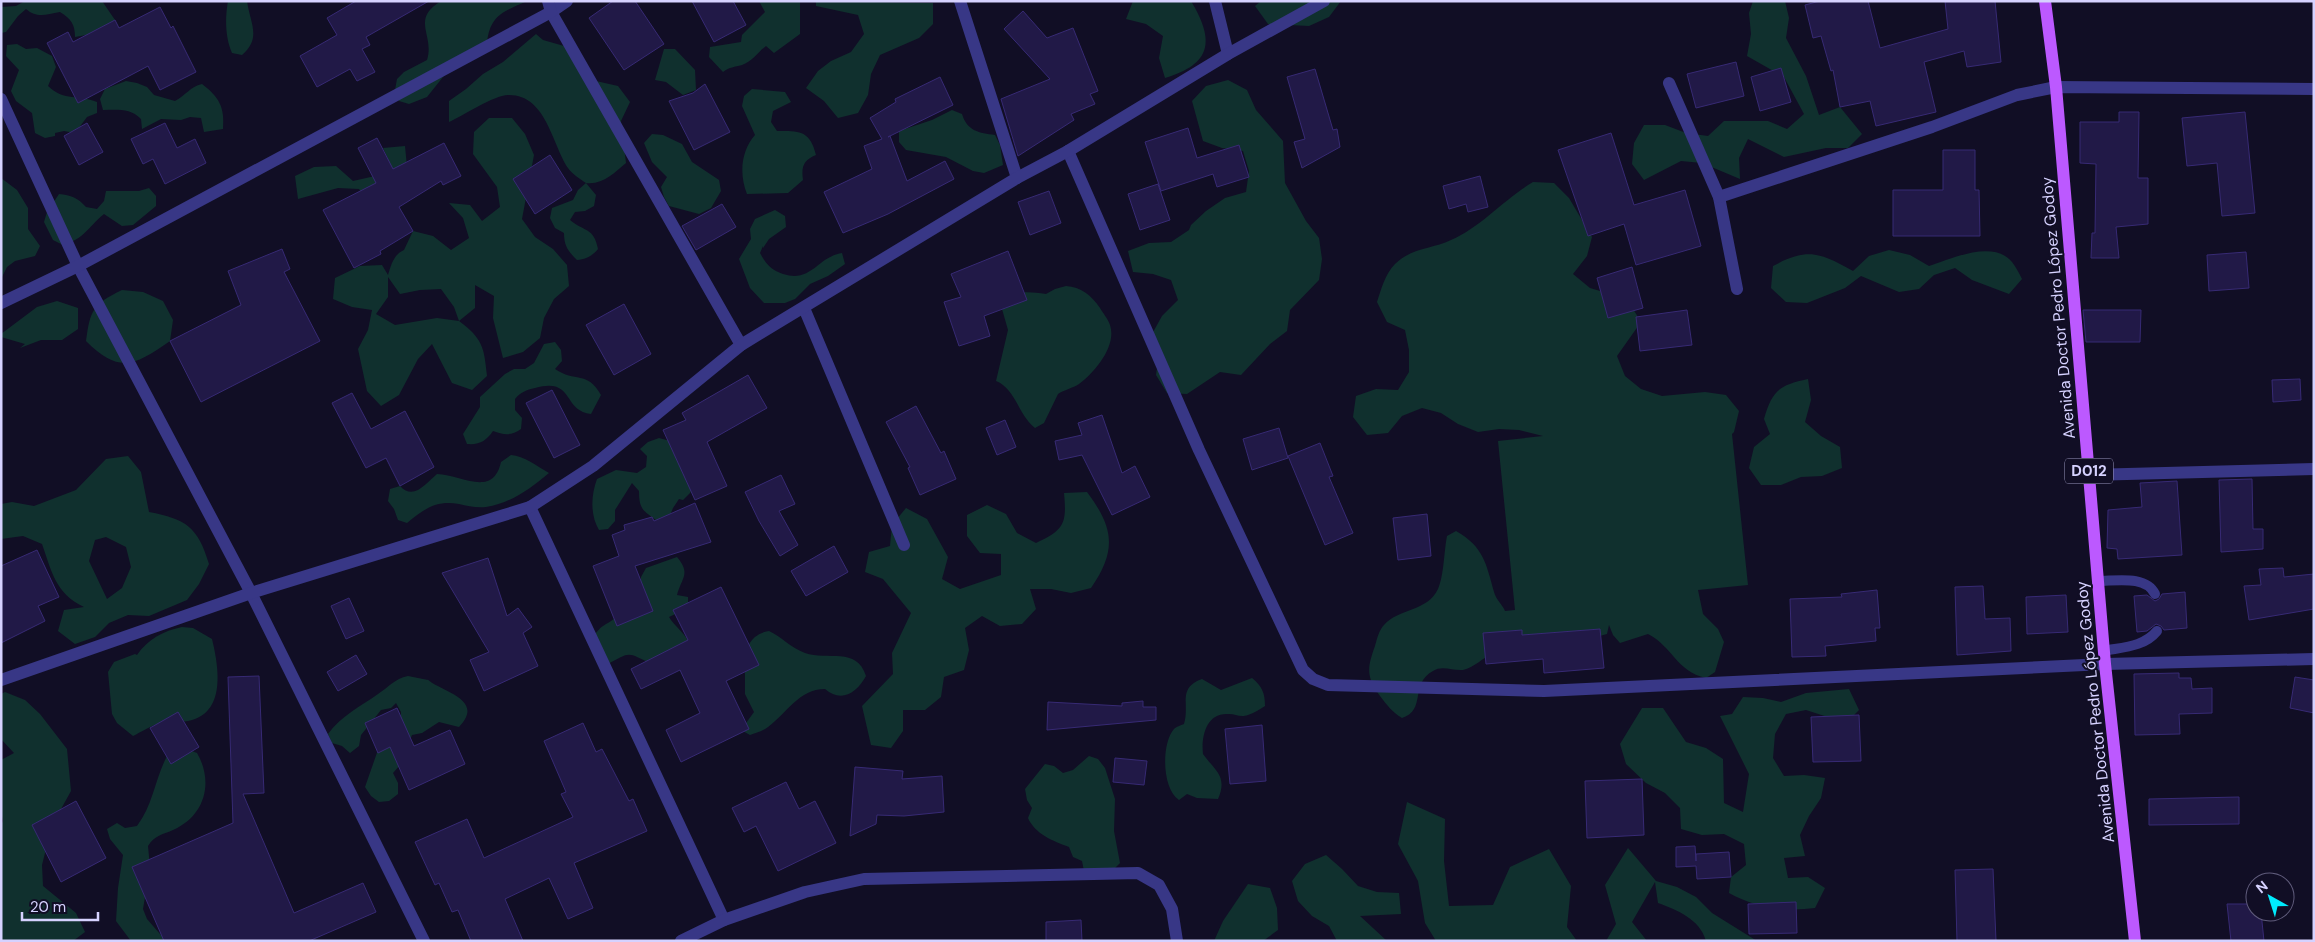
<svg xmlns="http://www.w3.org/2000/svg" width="2315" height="942" viewBox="0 0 2315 942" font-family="'DM Sans',sans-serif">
	<rect width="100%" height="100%" fill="#110e25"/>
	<g fill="#10302e" fill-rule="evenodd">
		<path d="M25 1H102L115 20 95 38 86 35 75 37C75 24 71 19 60 12 46 14 38 19 26 9L18 16 6 32 1 33V7L16 6Z"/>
		<path d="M228 1H247C250 23 262 38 242 55L232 53C225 37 225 18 228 1Z"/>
		<path d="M441 1H527C503 12 490 15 487 43L447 72 427 97 409 104 399 101 395 90 397 79 404 72 427 60C435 35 410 20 441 1Z"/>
		<path d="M759 1H800V34L774 53 766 46C758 52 752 62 742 65 734 67 730 67 723 72L709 57 710 47 741 42 742 35 765 12Z"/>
		<path d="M816 1 933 3V24L919 38 880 55 871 74 868 95 858 113 838 118 824 101 806 88 818 71 831 61 851 52 864 34 858 15 816 6Z"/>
		<path d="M1133 1H1191C1215 41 1212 64 1165 78L1159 58 1163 36 1146 24 1126 19Z"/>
		<path d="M1261 1H1341L1329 17 1309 26 1268 24 1255 6Z"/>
		<path d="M1753 1H1785L1789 18 1786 38 1806 76 1819 115 1840 107 1862 134 1848 148H1826L1784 157 1748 139 1739 158 1740 179 1702 163 1681 161 1644 180 1632 164 1634 143 1644 125H1665L1686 133 1708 136 1724 121H1768L1787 129 1804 114 1784 77 1747 56 1751 34 1749 13Z"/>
		<path d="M536 34 543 40 564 46 596 81 618 86 630 102 621 121 626 163C614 173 603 185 586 183L596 195 594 206 585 211 575 212 570 220C584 232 594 227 598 249 592 256 587 259 577 260 568 251 564 246 564 233L555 228 550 218 552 208 573 200 578 190 586 183C580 179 572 174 568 168 552 144 546 94 508 95 494 95 463 116 449 122V101L466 89 483 74 503 62Z"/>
		<path d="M17 44 26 49 37 48 52 56 56 67 48 86C65 102 78 94 97 102V113L87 117 75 133 64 131 55 133V136L45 138 35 133 32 113 16 101 11 91 19 70 6 56 7 45Z"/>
		<path d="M664 49H675L695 70 696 90 683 95 666 82 655 80Z"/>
		<path d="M1228 80 1247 90 1256 110 1283 141 1285 183 1306 221 1319 238 1322 259 1319 280 1290 310 1287 331 1270 344 1241 375 1220 372 1187 394 1167 393 1156 375 1159 354 1152 334 1162 316 1178 300 1171 280 1153 274 1133 272 1128 251 1149 243 1171 242 1189 230 1191 225 1206 211 1225 198 1246 192 1249 171 1243 151 1222 148 1203 141 1192 101 1206 86Z"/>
		<path d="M126 81 137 83 147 87 154 95 175 101C186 95 190 87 202 84 219 97 225 107 223 129L204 132 201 118 190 117 181 120 161 119 142 129 141 119C130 108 118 110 103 110L100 99 105 89Z"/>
		<path d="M752 89 785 92 791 102 773 111 771 122 777 131C799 131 810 130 816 155 804 160 801 166 803 180L788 193 747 194C739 174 741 151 755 135L742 106 744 96Z"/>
		<path d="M952 110 962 114C967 131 979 133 995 135L1000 145 1003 165 984 173 973 171 946 157 906 150 899 142V131L932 120Z"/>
		<path d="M489 118H512L525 134 534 155 522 219 535 237 553 249 567 265 569 286 554 299 544 318 540 338 523 352 503 358 493 318 494 296 475 285V308L459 321C483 339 484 347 487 376L472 390 452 383 432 344 418 359 399 395 381 406 367 391 358 349 368 330 372 310 352 307 333 299 335 278 360 266 382 265 388 275C391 265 394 254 404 250L413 231 433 236 451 250 469 238 463 218 449 203 470 205 482 221 500 207 497 187 473 154 474 132ZM388 277 400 294 420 290 441 289 454 307 459 321 437 318 395 325 376 314 388 297Z"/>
		<path d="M652 134 663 135 682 144 692 162 719 180 721 191 711 208 699 214 669 206 664 197 661 187 667 177 652 162 644 143Z"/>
		<path d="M405 146 407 167 363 195 359 189 338 188 298 199 295 176 314 167 336 166 353 181 375 176 388 159 383 148Z"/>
		<path d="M1 178 17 190 28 208V229L40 246 35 256 15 261 7 267 1 279Z"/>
		<path d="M1533 182 1554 183 1569 198 1592 237 1587 256 1573 274 1590 288 1610 294 1630 304 1641 322 1617 356 1625 376 1641 389 1662 396 1705 392 1726 395 1739 411 1734 432 1732 434 1748 585 1698 590 1703 614 1718 629 1724 642 1715 672 1706 678C1676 671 1673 647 1648 634L1620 643 1613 635 1609 625 1607 634 1596 637C1562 643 1526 645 1493 654 1483 657 1474 668 1463 670 1453 671 1442 665 1433 671 1409 684 1427 710 1402 718 1392 712 1387 705 1380 696 1366 677 1367 668 1375 646 1377 639 1379 630 1384 625 1399 608 1427 612 1438 589 1444 576 1444 551 1447 536L1456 531C1484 547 1486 564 1494 592 1496 600 1503 605 1505 611L1515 610 1498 441 1543 436 1519 430 1499 429 1478 432 1458 424 1441 413 1422 408 1402 416 1388 433 1367 435 1353 417 1356 396 1376 389 1398 390 1409 372V350L1405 330 1387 322 1377 302C1381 290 1385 274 1395 264 1411 248 1432 249 1451 240 1481 227 1504 199 1533 182Z"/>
		<path d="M149 188 156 196V206L133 225 122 226 104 214C87 228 84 239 63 245L53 240 44 222 47 212 59 194C71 195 78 198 86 207L97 209 104 201 106 191H139Z"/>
		<path d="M775 210 785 216 786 227 769 239 763 248V246L760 253C766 264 771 270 783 274 812 283 817 257 842 253L845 264 828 276 810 284 795 299 785 303H764L750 288 739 259 751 239 750 229 755 219Z"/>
		<path d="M1889 250 1910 255 1929 266C1951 259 1993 239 2012 262 2016 267 2019 273 2022 279L2009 294 1972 280 1955 268 1934 275 1919 289 1899 292 1861 276 1845 288 1807 303 1786 302 1771 288 1773 266C1808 247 1820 253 1853 271L1869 256Z"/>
		<path d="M1066 286C1081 287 1091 295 1100 308 1103 313 1108 319 1110 325 1117 346 1095 372 1079 384 1073 388 1064 390 1058 394L1044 423 1035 428C1018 415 1016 389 996 381L1008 330 1002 309 1004 299C1018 290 1030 292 1046 294L1055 289Z"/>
		<path d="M122 290 143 292 163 301 173 320 170 341C135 365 120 375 86 341 90 310 93 304 122 290Z"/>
		<path d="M57 301 78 308V329L62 340H41L20 348 25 344 1 337V334L37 307Z"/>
		<path d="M555 342 561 350 562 361 555 369C575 383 587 370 601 395L591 414C562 411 575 377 535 388 526 390 521 392 515 399V410L522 418 521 429C511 436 504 435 493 431 486 441 480 445 467 444L463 434 480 407V397L505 374 514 369H525L534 363 544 344Z"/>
		<path d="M1808 379 1811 400 1805 422 1821 436 1840 447 1842 468 1822 476 1801 477 1781 485H1761L1749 468 1754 447 1770 434 1764 419C1772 391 1779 385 1808 379Z"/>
		<path d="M659 438 670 441 695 484 690 493 683 500 679 499 673 508 669 518 660 523C645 511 639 512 639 491L632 483 615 510V521L608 529 599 530C590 515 591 495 597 479L616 470 637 473 646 467 647 456 640 449 648 442Z"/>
		<path d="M511 455C524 456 537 466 549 473 530 489 511 503 486 507 476 508 468 506 459 504 436 500 424 509 407 523L398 520 394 509 388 501 390 489 400 486C414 501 426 483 437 474 462 475 493 498 501 462Z"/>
		<path d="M128 456 141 472 149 512C186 519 198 527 209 564L199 584 187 600 149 616 128 615 109 623 95 637 75 644 58 631 64 610 84 607C55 593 52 572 42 544L23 536 1 539V504L12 502 34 506 76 490 106 459ZM106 537 126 547 131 567 122 588 107 599 89 561 95 540Z"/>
		<path d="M1087 492C1114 528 1117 550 1091 588L1071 593 1051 589H1030L1036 609 1022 624 1000 626 982 616 965 628 969 650 964 670 944 677 941 697 925 710H903V731L891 748 871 745 862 706 893 674 892 653 911 613 883 579 865 572 869 552 890 546 892 525 906 508 927 519 948 557 942 579 960 589 1001 575V554L980 553 967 536V515L987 505 1006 514 1017 533 1036 543C1064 530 1067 524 1064 493Z"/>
		<path d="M677 557C691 574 682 577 677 595L688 597V608L669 617C675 627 683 631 688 641L652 664C626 652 632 651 606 665L592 639C602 622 608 626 618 615 627 607 634 597 641 587V577L646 568Z"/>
		<path d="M182 627 193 628 212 639C218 664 227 710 192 720 182 723 171 721 161 723 152 725 141 732 133 736L117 723 112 714 108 672 114 662 135 654 137 655C148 639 163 631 182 627Z"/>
		<path d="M769 631C782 637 791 648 805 653 827 661 857 646 866 676 857 693 841 703 825 689 799 689 787 713 768 727 763 731 756 733 750 735L741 730 754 712 745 694V673L740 664C747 648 750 634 769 631Z"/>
		<path d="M408 676 428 680 427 679C441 692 486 699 459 727L439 722 422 733 412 735 400 765 393 773 398 783V794L389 801 379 802 371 796 365 787 379 747 401 722V712L396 703 391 708 381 710 361 735 359 746 350 753 342 746 332 743 328 734C342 715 360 707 378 694 389 687 394 679 408 676Z"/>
		<path d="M1252 678C1262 686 1265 693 1265 706 1260 709 1254 713 1248 715 1240 718 1236 714 1229 714 1206 712 1201 737 1203 754 1215 771 1228 776 1218 799L1197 798 1187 794 1179 800C1162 789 1161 744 1174 729 1176 727 1181 725 1184 724 1190 704 1177 688 1202 679L1221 690Z"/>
		<path d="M1849 689 1859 710 1846 723 1806 710 1786 714 1775 734 1773 758 1784 776 1804 775 1825 778 1821 798 1809 816 1800 835 1805 856 1784 858 1788 878 1808 877 1825 888 1815 908C1785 912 1756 908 1729 893L1731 877 1746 865 1744 844 1724 834 1702 835 1681 829 1680 808 1665 793 1646 783 1626 764 1620 744 1642 708H1663L1686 742 1706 748 1723 759 1724 803 1743 812 1749 774 1720 716 1732 714 1743 697 1763 698 1781 702 1806 693Z"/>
		<path d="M5 692 25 700 40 714 67 749 71 791 61 809 46 823 47 845 42 865 43 886 76 913 85 932 73 941H1V825L3 821 1 812V760L14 753 1 739V694Z"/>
		<path d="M187 749 197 753C214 782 205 816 173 830 162 835 155 835 148 846L150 867 143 909 147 919 166 941H131L116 921 118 888 123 855 110 839 107 829 117 823 125 828 137 826C153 805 155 779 167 756Z"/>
		<path d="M1089 756 1098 759 1105 768 1115 799 1114 831 1120 863 1113 870 1084 871 1082 861 1073 857 1069 847C1053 841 1035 834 1028 818L1032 808 1027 800 1025 789 1045 764 1054 766 1063 773 1073 770Z"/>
		<path d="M1407 802 1445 819 1444 861 1449 906 1493 905 1510 867 1549 849 1571 886 1567 927 1577 941H1436L1425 923 1418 881 1398 844Z"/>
		<path d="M1628 848 1656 881 1677 887 1696 897 1712 913 1757 941H1706C1700 919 1677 910 1658 903L1655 882 1632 922 1647 941H1606L1616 924 1605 885Z"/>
		<path d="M1326 855 1342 869 1358 886 1377 892 1399 893 1401 914 1360 916 1387 941H1337L1329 926 1312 916 1298 901 1292 881 1305 864Z"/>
		<path d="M1248 884 1270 888 1277 908 1278 930 1263 941H1214L1223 921Z"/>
	</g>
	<g fill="#211947" stroke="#372a74">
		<path d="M356 1H429L366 37 370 45 362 49 375 72 357 81 350 69 317 87 300 56 337 35 327 18Z"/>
		<path d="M613 1H635L664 44 624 70 589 18Z"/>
		<path d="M692 1H733L746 25 714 42Z"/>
		<path d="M1820 1H1868L1880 48 1948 29 1945 1H1995L2001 62 1967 67 1964 51 1924 62 1936 112 1876 126 1870 101 1840 107 1833 70 1831 71 1821 36 1813 38 1805 5Z"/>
		<path d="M160 7 171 28 173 26 196 72 160 90 148 66 78 103 47 43 68 32 73 42 115 20 119 28Z"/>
		<path d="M1023 11 1047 38 1073 28 1098 91 1090 94 1095 104 1071 114 1074 120 1018 156 1001 99 1050 79 1004 29Z"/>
		<path d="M1736 62 1744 96 1696 108 1687 74Z"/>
		<path d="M1781 68 1791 102 1760 111 1751 77Z"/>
		<path d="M1315 69 1333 130 1337 129 1340 147 1302 168 1294 142 1305 139 1287 77Z"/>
		<path d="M940 77 953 105 888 137 890 136 907 181 945 161 954 179 888 214 843 233 824 192 872 169 864 146 882 139 870 118 896 102 895 99Z"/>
		<path d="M705 84 730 132 694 150 669 101 693 93Z"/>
		<path d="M2119 112H2139L2138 178H2148V224L2116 227 2119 258H2091L2092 233H2095L2096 164 2080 163V122H2119Z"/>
		<path d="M2245 112 2255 213 2222 216 2217 163 2187 166 2182 118Z"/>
		<path d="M87 123 103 152 79 165 64 136Z"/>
		<path d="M165 123 177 148 195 139 206 163 165 184 153 159 143 164 131 139Z"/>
		<path d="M1188 128 1197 158 1239 145 1249 177 1217 187 1213 174 1161 191 1145 142Z"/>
		<path d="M1611 133 1634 205 1685 190 1701 246 1636 265 1624 224 1588 236 1558 150Z"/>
		<path d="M377 138 393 169 444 143 461 176 443 185 441 181 399 207 413 231 380 251 381 254 354 268 323 210 376 183 358 148Z"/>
		<path d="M1943 150H1975V190H1979L1980 236H1893V190H1943Z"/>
		<path d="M550 155 572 190 535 214 513 179Z"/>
		<path d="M1480 176 1488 207 1468 212 1466 204 1449 209 1443 186Z"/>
		<path d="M1158 184 1170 220 1140 230 1128 194Z"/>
		<path d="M1049 191 1061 223 1030 235 1018 202Z"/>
		<path d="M722 204 736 227 696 250 682 226Z"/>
		<path d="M282 249 290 269 284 272 320 341 201 402 170 341 241 305 228 271Z"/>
		<path d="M1008 251 1027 300 984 316 990 336 959 346 944 302 961 297 951 274Z"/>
		<path d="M2246 252 2249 288 2209 291 2207 255Z"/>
		<path d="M1632 267 1643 308 1608 318 1597 278Z"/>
		<path d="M624 304 651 354 614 375 586 325Z"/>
		<path d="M1687 310 1692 345 1640 351 1636 317Z"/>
		<path d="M2083 310H2141L2140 342H2086Z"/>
		<path d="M748 375 767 408 707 442 727 486 695 500 663 430 686 420 682 413Z"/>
		<path d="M2300 379 2301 400 2273 402 2272 380Z"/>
		<path d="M552 390 580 445 554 458 526 403Z"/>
		<path d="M352 393 371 429 405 411 434 467 400 486 386 458 366 468 332 403Z"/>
		<path d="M916 406 941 453 944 451 956 479 920 495 908 468 910 467 886 422Z"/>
		<path d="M1102 415 1122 473 1135 466 1150 497 1112 515 1082 455 1059 460 1055 441 1082 435 1078 423Z"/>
		<path d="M1005 420 1016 447 997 455 986 428Z"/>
		<path d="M1279 428 1288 458 1252 470 1243 439Z"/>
		<path d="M1320 443 1333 476 1329 477 1353 533 1325 545 1288 456Z"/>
		<path d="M781 475 795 504 779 511 798 545 780 556 759 521 745 492Z"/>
		<path d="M2252 479 2253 529H2263V549L2221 552 2219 480Z"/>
		<path d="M2177 481 2182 555 2118 559 2117 549 2107 548 2108 510 2142 507 2140 483Z"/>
		<path d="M695 503 711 542 635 566 653 611 617 626 593 566 619 556 612 535 625 530 624 525 652 517 654 521Z"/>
		<path d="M1427 514 1431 556 1398 560 1393 518Z"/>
		<path d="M834 546 848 572 806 596 791 571Z"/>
		<path d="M37 550 59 597 38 606 45 621 1 643V566Z"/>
		<path d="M488 558 507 616 518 608 532 627 523 633 538 666 484 691 470 660 489 652 442 573Z"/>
		<path d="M2283 568 2284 577 2314 574V609L2249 620 2244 586 2261 585 2259 569Z"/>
		<path d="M1983 586 1985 619 2010 618 2011 651 1957 655 1955 587Z"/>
		<path d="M721 587 759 665 726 681 749 729 681 762 666 730 700 713 680 670 641 689 631 669 688 640 673 610Z"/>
		<path d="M1877 590 1880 628H1875L1876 641 1825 646 1826 656 1792 657 1790 599 1842 597 1841 594Z"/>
		<path d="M2185 592 2187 628 2164 630 2161 626 2156 624 2147 631 2137 632 2134 596 2147 595 2155 601 2159 599 2162 594Z"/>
		<path d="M2066 595 2068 632 2027 634 2026 597Z"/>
		<path d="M349 598 364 631 346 639 331 606Z"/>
		<path d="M1600 629 1604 668 1544 673 1543 659 1486 664 1483 633 1522 630V635Z"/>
		<path d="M356 655 367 674 338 691 327 672Z"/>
		<path d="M2179 673V678H2191L2192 689 2212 688V713L2179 714 2180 734 2135 735 2134 674Z"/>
		<path d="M259 676 264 793 243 794 294 913 363 883 376 912 309 941H164L132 867 233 823 228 677Z"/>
		<path d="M2295 677 2314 680V713L2290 708Z"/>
		<path d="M1143 701V707H1156V720L1047 730 1048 702 1122 706V703Z"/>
		<path d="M397 708 414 746 450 730 465 764 409 790 390 747 378 753 365 723Z"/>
		<path d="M178 712 199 747 171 764 150 728Z"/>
		<path d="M1859 715 1861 761 1813 762 1811 717Z"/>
		<path d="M583 723 596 752 602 749 629 801 633 799 647 831 574 863 593 908 568 919 549 878 505 899 523 941H471L458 910 452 912 439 883 435 885 415 842 467 819 484 858 573 817 561 794 566 792 544 741Z"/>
		<path d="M1262 725 1266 781 1230 784 1225 729Z"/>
		<path d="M1115 758 1147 761 1144 785 1113 782Z"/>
		<path d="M855 767 903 771 902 779 942 776 944 812 904 816 877 815 876 824 850 836Z"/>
		<path d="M1642 779 1644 835 1587 838 1585 781Z"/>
		<path d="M786 782 799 809 815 801 836 843 778 871 756 826 744 832 732 808Z"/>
		<path d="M2239 797V824L2149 825V799Z"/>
		<path d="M76 801 106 858 61 882 32 825Z"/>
		<path d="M1695 846 1696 861V854L1729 852 1731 877 1697 879 1696 866 1676 867V847Z"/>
		<path d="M1993 869 1996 941H1957L1955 870Z"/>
		<path d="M1796 902 1797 933 1749 934 1748 904Z"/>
		<path d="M2227 904H2255V912H2261L2264 941H2231Z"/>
		<path d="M1081 920 1082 941H1046V922Z"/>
	</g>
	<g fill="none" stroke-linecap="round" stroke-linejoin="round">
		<g stroke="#383786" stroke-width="10">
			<path d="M2098 581C2116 581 2146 575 2155 594"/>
			<path d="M2103 651C2123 647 2144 647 2157 631"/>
		</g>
		<g stroke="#383786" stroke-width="12">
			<path d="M567 1 551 12 741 345"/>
			<path d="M960 1 1017 178"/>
			<path d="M1215 1 1228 54"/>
			<path d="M1669 83 1719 197 1737 289"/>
			<path d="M1 99 78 266 251 593 424 941"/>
			<path d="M1068 151 1199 450 1303 670 1313 679 1328 685 1544 691 2105 664 2314 659"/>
			<path d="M1719 197 1932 127 2017 95 2056 87 2314 89"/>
			<path d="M1 303 78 266 551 12 548 1"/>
			<path d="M804 308 904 545"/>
			<path d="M2089 475 2314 469"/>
			<path d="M530 507 724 920"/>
			<path d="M1 680 251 593 530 507 593 466 741 345 1017 178 1068 151 1228 54 1324 1"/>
			<path d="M681 941 724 920 805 892 864 879 1138 873 1159 885 1172 909 1177 941"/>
		</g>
		<path stroke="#bc59ff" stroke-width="12" d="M2045 1 2056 87 2105 664 2135 941"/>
	</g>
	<g text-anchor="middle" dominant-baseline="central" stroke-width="4" stroke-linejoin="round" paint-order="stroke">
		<rect fill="#110e25" stroke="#9b97be" stroke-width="1" x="2065" y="458.5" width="48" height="25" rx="4"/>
		<g font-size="15" font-weight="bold" fill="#d6d2ff">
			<text x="2089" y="471">D012</text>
		</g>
		<g font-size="16" fill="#d6d2ff" stroke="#110e25">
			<text transform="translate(2058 308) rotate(-95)">Avenida Doctor Pedro López Godoy</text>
			<text transform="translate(2095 712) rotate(-96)">Avenida Doctor Pedro López Godoy</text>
		</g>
	</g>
	<rect width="2315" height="942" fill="none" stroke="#d6d2ff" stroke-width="5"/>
	<g transform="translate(2270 897) rotate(321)"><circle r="24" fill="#110e25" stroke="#605c7c"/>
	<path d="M0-4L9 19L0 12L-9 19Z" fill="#00ebfd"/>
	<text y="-8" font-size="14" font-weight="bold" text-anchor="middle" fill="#d6d2ff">N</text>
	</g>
	<path d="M22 912v8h76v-8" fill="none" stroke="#d6d2ff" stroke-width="2.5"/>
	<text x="30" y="912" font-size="15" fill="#d6d2ff" stroke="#110e25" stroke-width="4" paint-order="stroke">20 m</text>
</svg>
